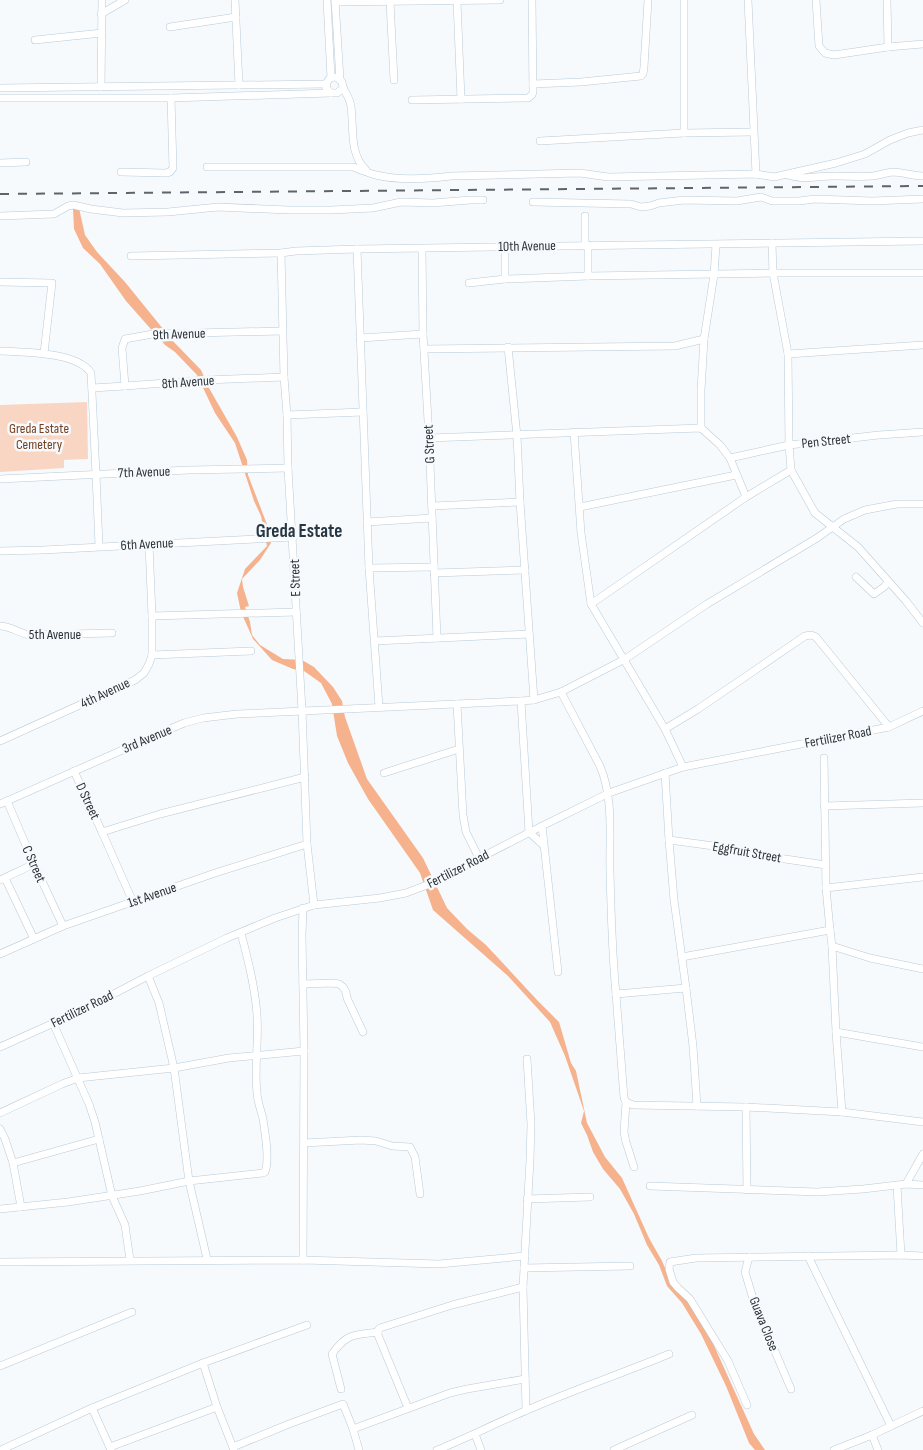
<svg xmlns="http://www.w3.org/2000/svg" width="923" height="1450" viewBox="0 0 923 1450" font-family="'Sofia Sans Condensed',sans-serif">
	<rect width="100%" height="100%" fill="#f6fafd"/>
	<path fill="#f9d6c3" d="M87 402 88 459 64 460V468L0 472V405Z"/>
	<path fill="#f5b28d" d="M79 208 85 235 97 252 125 282 172 340 201 370 209 388 237 437 247 460 248 475 268 527 271 543 260 560 242 579 243 587 249 606 245 607 250 622 252 635 260 645 283 659 302 660 314 667 333 687 342 701 345 717 367 779 423 858 447 908 467 929 486 945 538 1001 559 1022 571 1063 576 1071 587 1123 605 1157 622 1178 649 1238 662 1261 672 1284 692 1307 711 1339 754 1434 765 1450H755L749 1443 726 1386 701 1334 682 1303 667 1286 659 1265 647 1245 634 1214 620 1189 603 1169 593 1152 587 1135 581 1123 584 1111 565 1056 550 1022 508 976 433 910 420 873 368 799 348 763 337 736 332 704 321 683 304 671 293 669 272 660 253 639 241 612 237 593 245 569 267 546 261 516 254 501 235 443 215 413 197 375 175 352 165 345 126 301 100 264 83 248 74 229 73 209Z"/>
	<g fill="none" stroke-linecap="round" stroke-linejoin="round">
		<defs>
			<g id="minor">
				<path d="M235 0 239 85"/>
				<path d="M327 0 331 78"/>
				<path d="M335 0 340 80"/>
				<path d="M684 0V133"/>
				<path d="M748 0 756 174"/>
				<path d="M816 0 819 46 825 53 834 55 888 47 923 44"/>
				<path d="M887 0 888 47"/>
				<path d="M457 1 461 99"/>
				<path d="M335 2 500 0"/>
				<path d="M390 2 394 80"/>
				<path d="M101 14 125 0"/>
				<path d="M170 27 236 17"/>
				<path d="M35 40 102 33"/>
				<path d="M533 84 581 82 641 76 643 74 644 67 648 0"/>
				<path d="M101 87 102 0"/>
				<path d="M0 88 326 84"/>
				<path d="M342 89 337 93H331L326 88 327 82C331 75 338 76 342 82 343 92 350 96 351 107 354 128 349 154 366 170"/>
				<path d="M0 98H171L331 93"/>
				<path d="M412 100 528 98 532 95 533 92 532 0"/>
				<path d="M540 141 684 133 753 132"/>
				<path d="M0 163 26 162"/>
				<path d="M207 167H353C361 170 368 173 376 175 400 181 427 179 451 176L580 173 608 177 756 174 774 177 836 163 865 154 890 140 908 133 923 130"/>
				<path d="M121 172 166 173 170 172 173 168 171 98"/>
				<path d="M787 175C806 181 819 175 838 176 850 176 861 177 873 176 879 175 886 173 892 172 903 172 912 176 923 176"/>
				<path d="M533 202 631 204 641 207 650 206 659 203 684 200 737 201 761 197 772 201H799L815 199 872 201 923 199"/>
				<path d="M0 216 54 214 68 206 73 205 91 209 123 213 168 212 218 207 288 210H331L373 208 401 202 433 203 470 200H483"/>
				<path d="M585 216V245"/>
				<path d="M772 243 773 273 788 354 789 445 791 470 815 513 858 547 906 601 923 623"/>
				<path d="M588 245V276"/>
				<path d="M505 247V279"/>
				<path d="M357 249 369 568 379 707"/>
				<path d="M422 249 423 334 429 438 437 638"/>
				<path d="M281 253 284 377 287 415 288 468 302 710 307 844 314 905"/>
				<path d="M131 256 281 253 296 251 357 249 923 241"/>
				<path d="M0 282 52 283 44 353"/>
				<path d="M469 283 505 279 588 276 773 273H923"/>
				<path d="M360 338 423 334"/>
				<path d="M508 347 517 436 520 502 534 700"/>
				<path d="M424 349 675 346 704 339 714 275 716 245"/>
				<path d="M0 351C23 352 78 352 91 373L96 474 99 546"/>
				<path d="M788 354 923 345"/>
				<path d="M125 386 122 348 125 339 153 334 282 331"/>
				<path d="M92 388 125 386 206 380 284 377"/>
				<path d="M287 415 363 412"/>
				<path d="M701 428V390L704 339"/>
				<path d="M574 432 581 533 591 604 665 729 683 767"/>
				<path d="M429 438 701 428 720 445 730 458 746 497"/>
				<path d="M730 458 789 445 879 435 923 432"/>
				<path d="M0 479 189 470 288 468"/>
				<path d="M432 506 520 502"/>
				<path d="M580 507 736 475"/>
				<path d="M367 522 432 518"/>
				<path d="M0 551 43 550 293 537"/>
				<path d="M369 568 434 567"/>
				<path d="M434 573 525 570"/>
				<path d="M856 577 874 594 884 587 888 582"/>
				<path d="M591 604 746 497 791 470"/>
				<path d="M152 616 296 612"/>
				<path d="M0 626C11 626 20 634 30 635L112 633"/>
				<path d="M375 641 529 634"/>
				<path d="M152 655 251 651"/>
				<path d="M561 692 600 766C614 799 609 837 610 872 611 912 612 953 616 994L686 988 674 900 669 840 665 773"/>
				<path d="M457 704 463 815 466 832 479 858"/>
				<path d="M665 729 698 709 805 636 811 635 816 637 889 727"/>
				<path d="M0 741 135 680 144 673 149 664 152 655V616L149 544"/>
				<path d="M74 771 102 832"/>
				<path d="M384 773 459 749"/>
				<path d="M7 801 34 864 63 926"/>
				<path d="M0 804 161 733 184 723 203 718 237 714 521 701"/>
				<path d="M824 806 923 803"/>
				<path d="M542 826 558 972"/>
				<path d="M669 840 714 846 758 855 826 865"/>
				<path d="M543 845 529 832 521 701 534 700 561 692 625 659 707 604 817 538 844 519 865 510 897 504H923"/>
				<path d="M5 878 34 939"/>
				<path d="M0 880 34 864"/>
				<path d="M826 888 923 877"/>
				<path d="M133 902 102 832 160 814 305 777"/>
				<path d="M830 930 832 946 870 958 923 969"/>
				<path d="M832 946 836 1032 923 1047"/>
				<path d="M0 954 63 926 215 873 307 844"/>
				<path d="M682 957 830 930 826 888 824 758"/>
				<path d="M148 976 159 1003 174 1068 189 1181 207 1259"/>
				<path d="M303 984 333 983 339 984 343 987 346 992 347 998 363 1032"/>
				<path d="M686 988 693 1046 697 1106"/>
				<path d="M616 994 624 1098 626 1102 633 1105 746 1107 842 1112 923 1122"/>
				<path d="M53 1023 89 1104 95 1122 112 1196 125 1225 130 1260"/>
				<path d="M836 1032 842 1112"/>
				<path d="M0 1047 83 1010 148 976 227 938 275 918 314 905 380 898 406 893 427 885 542 826 609 793 683 767 889 727 923 711"/>
				<path d="M626 1102 624 1132 626 1142 634 1167"/>
				<path d="M746 1107 747 1190"/>
				<path d="M0 1113 62 1084 78 1078 174 1068 229 1058 304 1051"/>
				<path d="M0 1129 5 1139 13 1163"/>
				<path d="M304 1143 361 1140 376 1141 392 1146 410 1147 415 1157 420 1194"/>
				<path d="M906 1184 923 1154"/>
				<path d="M650 1186 817 1192 863 1189 906 1184 923 1185"/>
				<path d="M897 1186 901 1255"/>
				<path d="M527 1199 590 1197"/>
				<path d="M21 1207 13 1163 99 1139"/>
				<path d="M0 1209 68 1202 140 1191 189 1181 263 1173 265 1172C270 1159 265 1133 263 1119 261 1110 257 1101 257 1092 254 1067 259 1041 257 1015 255 987 248 960 241 933"/>
				<path d="M808 1256 891 1426"/>
				<path d="M749 1257 745 1272 754 1302 791 1389"/>
				<path d="M303 1260 304 1051 302 936 303 908"/>
				<path d="M0 1262 303 1260 439 1264 525 1256"/>
				<path d="M524 1268 630 1266"/>
				<path d="M203 1363 217 1407 234 1450"/>
				<path d="M0 1366 132 1312"/>
				<path d="M341 1389 332 1354C347 1333 354 1335 378 1332"/>
				<path d="M747 1405 728 1361 690 1299 678 1288 673 1282 669 1269 670 1262 696 1258 901 1255 923 1256"/>
				<path d="M92 1408 111 1450"/>
				<path d="M408 1408 378 1335V1330L380 1328 452 1305 523 1287"/>
				<path d="M526 1410 523 1287 530 1160 531 1124 527 1059"/>
				<path d="M353 1429 450 1393 467 1389 525 1379"/>
				<path d="M475 1434 481 1450"/>
				<path d="M872 1435 878 1450"/>
				<path d="M110 1447 217 1407"/>
				<path d="M233 1447 289 1424 343 1404 353 1429 359 1450"/>
				<path d="M1 1450 92 1408 203 1363 307 1325"/>
				<path d="M437 1450C467 1438 496 1423 525 1411 572 1390 621 1374 669 1354"/>
				<path d="M614 1450 692 1415"/>
				<path d="M834 1450 872 1435 923 1411"/>
			</g>
		</defs>
		<use href="#minor" stroke="#b8cad8" stroke-width="8"/>
		<use href="#minor" stroke="#fff" stroke-width="7"/>
		<path stroke="#5e6469" stroke-width="2" stroke-dasharray="9 9" stroke-linecap="butt" d="M0 194 923 186"/>
	</g>
	<g text-anchor="middle" dominant-baseline="central" stroke-width="5" stroke-linejoin="round" paint-order="stroke">
		<g font-size="14" fill="#2c3338" stroke="#f6fafd">
			<text transform="translate(527 246) rotate(-1)">10th Avenue</text>
			<text transform="translate(179 334) rotate(-2)">9th Avenue</text>
			<text transform="translate(188 382) rotate(-4)">8th Avenue</text>
			<text transform="translate(826 441) rotate(-6)">Pen Street</text>
			<text transform="translate(429 444) rotate(-93)">G Street</text>
			<text transform="translate(144 472) rotate(-2)">7th Avenue</text>
			<text transform="translate(147 544) rotate(-3)">6th Avenue</text>
			<text transform="translate(295 578) rotate(-92)">E Street</text>
			<text x="55" y="634">5th Avenue</text>
			<text transform="translate(105 693) rotate(-25)">4th Avenue</text>
			<text transform="translate(838 737) rotate(-11)">Fertilizer Road</text>
			<text transform="translate(147 739) rotate(-23)">3rd Avenue</text>
			<text transform="translate(88 801) rotate(65)">D Street</text>
			<text transform="translate(747 852) rotate(10)">Eggfruit Street</text>
			<text transform="translate(34 864) rotate(66)">C Street</text>
			<text transform="translate(458 869) rotate(-27)">Fertilizer Road</text>
			<text transform="translate(152 895) rotate(-19)">1st Avenue</text>
			<text transform="translate(82 1009) rotate(-26)">Fertilizer Road</text>
			<text transform="translate(764 1324) rotate(68)">Guava Close</text>
		</g>
		<g font-size="14" fill="#774120" stroke="#f6fafd">
			<text x="39" y="428">Greda Estate<tspan x="39" dy="16">Cemetery</tspan></text>
		</g>
		<g font-size="19" font-weight="bold" fill="#283641" stroke="#f6fafd">
			<text x="299" y="531">Greda Estate</text>
		</g>
	</g>
</svg>
